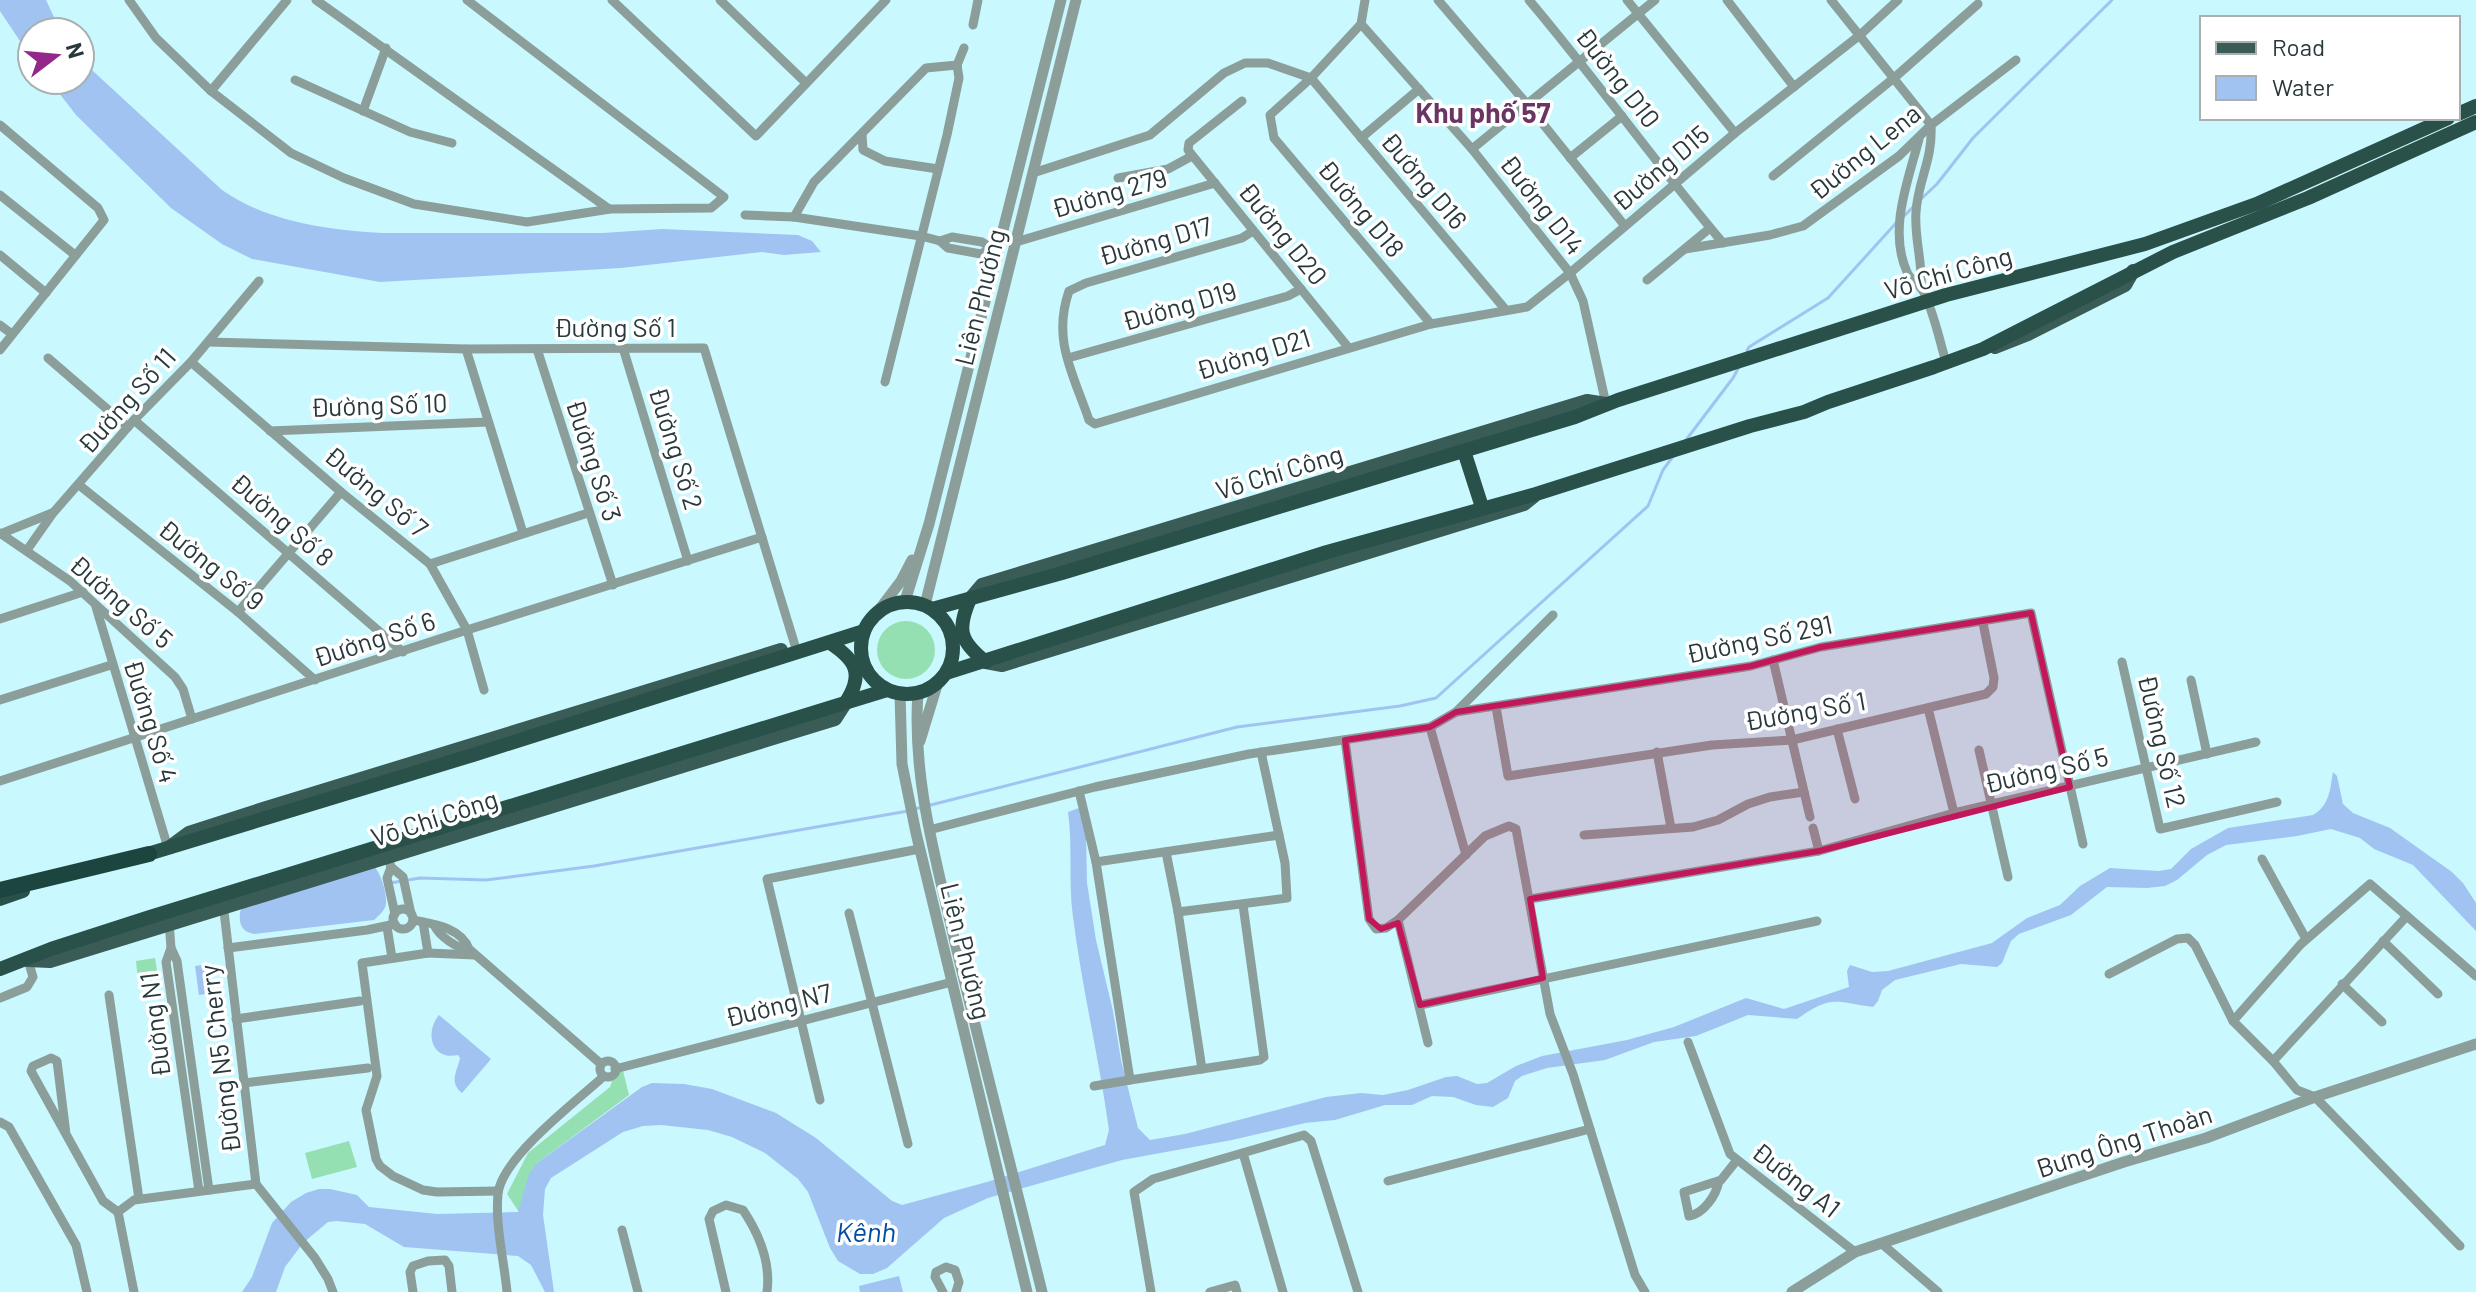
<svg xmlns="http://www.w3.org/2000/svg" width="2476" height="1292" viewBox="0 0 2476 1292" font-family="Barlow,sans-serif">
	<rect width="100%" height="100%" fill="#c9f8fe"/>
	<g fill="#94e0b2">
		<circle cx="906" cy="650" r="29"/>
		<path d="M155 958 158 977 138 980 136 961Z"/>
		<path d="M616 1063H621L629 1095 537 1163 519 1212 507 1194 528 1153 610 1087 616 1070Z"/>
		<path d="M349 1141 357 1167 312 1179 305 1153Z"/>
	</g>
	<g fill="#a1c3f2">
		<path d="M0 0H46L61 32H32V59L0 11Z"/>
		<path d="M80 59 222 190C268 222 327 230 382 233H603L662 229 798 235 812 241 821 252 784 255 762 252 621 268 380 282 252 259 222 244 171 208 76 115 49 80H80Z"/>
		<path d="M2333 772 2337 776 2343 804 2353 813 2390 828 2452 872 2463 883 2476 903V931L2413 865 2374 849 2360 838 2331 829 2297 836 2226 845 2207 855 2177 880 2165 886 2147 888 2107 887 2071 915 2019 934 2011 941 2002 963 1997 967 1961 964 1895 980 1882 990 1878 1001 1873 1007C1834 1001 1831 995 1797 1019L1748 1015 1696 1036 1654 1042 1605 1060 1547 1068 1522 1076 1515 1081 1508 1098 1493 1107 1476 1105 1453 1097 1432 1096 1412 1105H1385L1335 1120 1305 1123 1232 1140 1122 1160 988 1198 944 1218 887 1268 873 1274H860L838 1261 830 1248 808 1192 798 1179 765 1153 732 1137 708 1130 661 1125 643 1126 623 1132 551 1178 545 1189 543 1215 554 1292H545L531 1265 518 1256 404 1247 365 1224 337 1221 328 1222 303 1243 285 1267 276 1292H242L252 1277 272 1223 291 1202 306 1193 319 1189H330L357 1195 369 1207 437 1214 518 1212 529 1174 537 1163 642 1087 652 1083 684 1084 712 1089 776 1113 816 1138 892 1201 902 1205 987 1182 1105 1145 1109 1130C1099 1058 1082 988 1073 917 1068 881 1073 847 1068 812L1079 808 1086 835 1087 883 1096 940 1113 1011 1121 1060 1138 1128 1150 1140 1185 1134 1326 1097 1361 1093 1383 1095 1408 1090 1446 1077 1457 1076 1477 1084 1487 1083 1516 1066 1542 1056 1627 1040 1674 1027 1746 998 1784 1009 1849 987 1847 971 1850 965 1872 972 1888 971 1992 943 2027 918 2060 905 2080 886 2110 868 2159 871 2171 869 2191 849 2228 828 2313 815C2330 805 2330 789 2333 772Z"/>
		<path d="M374 866C381 874 387 893 386 904 385 911 378 916 374 920L254 934C238 931 238 919 242 904Z"/>
		<path d="M210 964 214 993 199 995 195 966Z"/>
		<path d="M439 1015 491 1059 462 1093C448 1082 458 1070 460 1058L458 1055C432 1061 424 1033 439 1015Z"/>
		<path d="M899 1276 903 1292H860L859 1286Z"/>
	</g>
	<g fill="none" stroke-linecap="round" stroke-linejoin="round">
		<g stroke="#a1c3f2" stroke-width="3">
			<path d="M1920 200 1937 184 1973 138 2112 0"/>
			<path d="M1903 217 1915 205"/>
			<path d="M1747 351 1749 347 1828 298 1897 222"/>
			<path d="M1686 440 1733 378 1740 365"/>
			<path d="M915 809 1237 727 1400 706 1436 698 1648 506 1663 470 1674 455"/>
			<path d="M390 883 420 878 486 880 594 866 908 811"/>
		</g>
		<g stroke="#8b9e9a" stroke-width="9">
			<path d="M129 0 156 38 211 91 291 153 344 178 414 204 527 222 610 209 711 208 724 197 467 0"/>
			<path d="M316 0 609 209"/>
			<path d="M612 0 756 136 886 0"/>
			<path d="M720 0 806 83"/>
			<path d="M1365 0 1361 24 1311 78 1270 115 1274 138 1431 324"/>
			<path d="M1438 0 1527 104 1625 226"/>
			<path d="M1529 0C1596 79 1656 164 1723 243"/>
			<path d="M1627 0 1735 133"/>
			<path d="M1727 0 1794 87"/>
			<path d="M1831 0 1931 125"/>
			<path d="M1361 24 1472 149 1570 273 1583 301 1606 404"/>
			<path d="M973 25 978 0"/>
			<path d="M295 80 410 132 452 143"/>
			<path d="M211 91 287 0"/>
			<path d="M1242 101 1189 143 1188 150 1348 347"/>
			<path d="M363 111 386 48"/>
			<path d="M0 125 98 208 104 220 0 350"/>
			<path d="M862 134 863 150 885 161 938 169"/>
			<path d="M1361 138 1419 89"/>
			<path d="M1919 139C1908 181 1888 230 1907 272 1910 280 1919 284 1923 291 1934 312 1939 339 1946 362"/>
			<path d="M1472 149 1655 0"/>
			<path d="M1570 158 1622 116"/>
			<path d="M1033 173 1150 135 1224 73 1245 63H1268L1311 78 1505 309"/>
			<path d="M1773 176 1894 78 1978 4"/>
			<path d="M1118 178 1168 169 1192 156"/>
			<path d="M0 195 75 255"/>
			<path d="M745 215 794 217 921 236 940 241 948 248 981 254 989 249"/>
			<path d="M794 217 814 182 926 68 957 65 964 48"/>
			<path d="M1253 231 1242 238 1086 283 1069 291C1052 340 1073 373 1089 420L1095 424 1431 324 1527 307 1570 273 1735 133 1860 35 1898 0"/>
			<path d="M940 241 952 237 982 242 993 249"/>
			<path d="M1016 242 1215 183"/>
			<path d="M1685 249 1770 235 1803 226 1899 156 1931 125 2016 60"/>
			<path d="M0 255 46 293"/>
			<path d="M1647 280 1710 228"/>
			<path d="M1921 288C1923 263 1914 238 1916 212 1918 180 1933 160 1931 125"/>
			<path d="M0 325 12 334"/>
			<path d="M208 342 466 349 704 348 797 652"/>
			<path d="M623 348 688 561"/>
			<path d="M466 349 523 533"/>
			<path d="M537 349 613 585"/>
			<path d="M48 358 128 427"/>
			<path d="M1068 358 1288 296 1301 289"/>
			<path d="M191 362 341 492 430 564 467 630 484 690"/>
			<path d="M885 382 947 135 959 78 957 65"/>
			<path d="M134 420 403 652"/>
			<path d="M270 431 488 422"/>
			<path d="M79 485 238 612 315 680"/>
			<path d="M0 533 70 581 175 677 183 689 192 719"/>
			<path d="M0 534 52 513"/>
			<path d="M27 550 53 513 134 420 191 362 259 281"/>
			<path d="M430 564 588 513"/>
			<path d="M96 607 168 848"/>
			<path d="M238 612 341 492"/>
			<path d="M0 619 83 592"/>
			<path d="M1773 660 1810 817"/>
			<path d="M2122 662 2160 829 2277 802"/>
			<path d="M2191 680 2207 754"/>
			<path d="M0 700 111 665"/>
			<path d="M1496 707 1508 776 1712 745 1792 740 1986 694 1993 687 1994 678 1983 623"/>
			<path d="M1928 708 1954 813"/>
			<path d="M1456 712 1751 666 1821 647 2031 613 2083 844"/>
			<path d="M1430 727 1466 855"/>
			<path d="M1837 729 1855 799"/>
			<path d="M1345 740 1369 919 1376 929 1386 928 1398 920 1485 836 1509 826 1516 829 1550 1014 1573 1074 1635 1275 1645 1292"/>
			<path d="M1979 750 2008 877"/>
			<path d="M1657 752 1671 828"/>
			<path d="M0 781 467 630 762 537"/>
			<path d="M1079 791 1096 862 1130 1080 1260 1060 1264 1057 1243 905"/>
			<path d="M1813 828 1819 851"/>
			<path d="M929 830 1095 787 1249 754 1430 727 1456 712 1553 615"/>
			<path d="M1584 835 1693 827 1718 820 1748 804 1770 797 1804 792"/>
			<path d="M1166 852 1178 912 1202 1069"/>
			<path d="M387 853 391 867 403 877 411 914"/>
			<path d="M2262 859 2306 939"/>
			<path d="M1096 862 1279 835"/>
			<path d="M391 867 387 878 395 914"/>
			<path d="M1530 899 1819 851 1954 813 2256 742"/>
			<path d="M223 903 256 1184 315 1258 328 1279 333 1292"/>
			<circle cx="403" cy="919" r="10"/>
			<path d="M1178 912 1287 898 1285 863 1261 752"/>
			<path d="M849 913 908 1144"/>
			<path d="M413 920C433 924 461 927 469 949L601 1064"/>
			<path d="M1398 920 1428 1043"/>
			<path d="M169 921 171 948 177 961 209 1190"/>
			<path d="M423 922 428 953 362 963 377 1076 366 1110 376 1159 380 1166 393 1176 423 1190 437 1192 498 1191"/>
			<path d="M434 925C439 936 457 949 469 949"/>
			<path d="M387 927 392 958"/>
			<path d="M2383 941 2438 994"/>
			<path d="M171 948 166 962 199 1191"/>
			<path d="M228 948 367 930 395 924"/>
			<path d="M428 953 475 955"/>
			<path d="M2109 974 2177 939 2188 938 2195 945 2233 1021 2273 1061 2297 1090 2315 1097 2460 1246"/>
			<path d="M2342 984 2382 1022"/>
			<path d="M109 995 139 1199"/>
			<path d="M0 998 27 987 33 977 28 960"/>
			<path d="M1420 1005 1817 921"/>
			<path d="M236 1019 360 1001"/>
			<path d="M2233 1021 2301 944 2370 884 2476 976"/>
			<path d="M1688 1042 1730 1154 1855 1252"/>
			<path d="M2273 1061 2407 916"/>
			<circle cx="608" cy="1069" r="8"/>
			<path d="M615 1069 952 982"/>
			<path d="M244 1083 368 1068"/>
			<path d="M1094 1086 1130 1080"/>
			<path d="M820 1100 767 879 919 849"/>
			<path d="M0 1122 9 1127 76 1245 87 1292"/>
			<path d="M66 1134 57 1061 51 1058 33 1066 31 1071 103 1201 118 1212"/>
			<path d="M1243 1153 1283 1292"/>
			<path d="M1388 1181 1590 1129"/>
			<path d="M1719 1181C1716 1196 1703 1214 1689 1216L1684 1192 1721 1180 1737 1160"/>
			<path d="M118 1212 134 1200 256 1184"/>
			<path d="M118 1212 134 1292"/>
			<path d="M622 1230 638 1292"/>
			<path d="M1881 1243 1938 1292"/>
			<path d="M413 1292 410 1272 413 1266 428 1261 445 1260 449 1266 452 1292"/>
			<path d="M507 1292C504 1260 495 1225 498 1194 501 1158 577 1101 604 1076"/>
			<path d="M726 1292 709 1219 713 1211 726 1205 743 1210C759 1234 771 1262 767 1292"/>
			<path d="M943 1292 935 1277 936 1272 946 1267 955 1270 959 1282 956 1292"/>
			<path d="M1151 1292 1134 1192 1153 1179 1304 1135 1311 1141 1358 1292"/>
			<path d="M1210 1292 1235 1285 1237 1292"/>
		</g>
		<g stroke="#8b9e9a" stroke-width="11">
			<path d="M905 601 929 524 1061 0"/>
			<path d="M925 605 1076 0"/>
			<path d="M879 610 901 581 912 560"/>
			<path d="M918 692C912 777 935 856 954 938 982 1056 1013 1174 1042 1292"/>
			<path d="M900 693 902 764 916 833 1027 1292"/>
			<path d="M920 741 938 682"/>
			<path d="M1792 1292 1855 1252 2124 1162 2206 1138 2315 1097 2476 1044"/>
		</g>
		<g stroke="#3a5c56" stroke-width="14">
			<path d="M1995 347 2028 334 2125 285 2133 271"/>
			<path d="M970 599 982 585 1587 401 1606 404"/>
			<path d="M986 662 1002 665 1524 504 1534 496"/>
			<path d="M170 847 189 833 260 810 781 650"/>
			<path d="M28 960 50 961 835 719 846 702"/>
		</g>
		<g stroke="#2a504a" stroke-width="14">
			<path d="M2458 114 2476 106"/>
			<path d="M1464 451 1482 507"/>
			<path d="M970 599C957 629 959 641 986 662"/>
			<circle cx="907" cy="648" r="46"/>
			<path d="M932 609 1062 573 1575 417 1618 400 1946 295 2145 244 2259 203 2448 118"/>
			<path d="M830 643C856 660 864 674 846 702"/>
			<path d="M946 673 1327 552 1536 494 1750 426 1804 412 1828 402 1934 367 1983 349 2173 252 2308 198 2476 122"/>
			<path d="M138 857 473 755 864 631"/>
			<path d="M0 899 23 891"/>
			<path d="M0 969 51 949 150 917 887 690"/>
		</g>
		<path stroke="#1b453e" stroke-width="16" d="M0 890 149 854"/>
	</g>
	<path fill="#c2185b" fill-opacity="0.2" stroke="#c2185b" stroke-width="6" stroke-linejoin="round" d="M2031 613 2070 787 1819 851 1530 899 1543 978 1420 1005 1398 923 1381 929 1369 919 1345 740 1430 727 1456 712 1751 666 1821 647Z"/>
	<g text-anchor="middle" dominant-baseline="central" stroke-width="7" stroke-linejoin="round" paint-order="stroke">
		<g font-size="26" fill="#27393c" stroke="#fff">
			<text transform="translate(1619 77) rotate(52)">Đường D10</text>
			<text transform="translate(1864 151) rotate(-39)">Đường Lena</text>
			<text transform="translate(1660 167) rotate(-40)">Đường D15</text>
			<text transform="translate(1425 180) rotate(50)">Đường D16</text>
			<text transform="translate(1109 192) rotate(-16)">Đường 279</text>
			<text transform="translate(1543 204) rotate(52)">Đường D14</text>
			<text transform="translate(1362 208) rotate(50)">Đường D18</text>
			<text transform="translate(1284 233) rotate(51)">Đường D20</text>
			<text transform="translate(1155 240) rotate(-16)">Đường D17</text>
			<text transform="translate(1948 272) rotate(-16)">Võ Chí Công</text>
			<text transform="translate(979 297) rotate(-76)">Liên Phường</text>
			<text transform="translate(1179 305) rotate(-16)">Đường D19</text>
			<text x="615" y="326">Đường Số 1</text>
			<text transform="translate(1253 353) rotate(-17)">Đường D21</text>
			<text transform="translate(126 400) rotate(-48)">Đường Số 11</text>
			<text transform="translate(379 404) rotate(-2)">Đường Số 10</text>
			<text transform="translate(677 448) rotate(73)">Đường Số 2</text>
			<text transform="translate(595 460) rotate(72)">Đường Số 3</text>
			<text transform="translate(1279 471) rotate(-17)">Võ Chí Công</text>
			<text transform="translate(377 491) rotate(40)">Đường Số 7</text>
			<text transform="translate(283 519) rotate(41)">Đường Số 8</text>
			<text transform="translate(212 564) rotate(39)">Đường Số 9</text>
			<text transform="translate(122 601) rotate(41)">Đường Số 5</text>
			<text transform="translate(374 638) rotate(-18)">Đường Số 6</text>
			<text transform="translate(1759 638) rotate(-12)">Đường Số 291</text>
			<text transform="translate(1805 710) rotate(-10)">Đường Số 1</text>
			<text transform="translate(152 721) rotate(73)">Đường Số 4</text>
			<text transform="translate(2163 741) rotate(77)">Đường Số 12</text>
			<text transform="translate(2046 769) rotate(-13)">Đường Số 5</text>
			<text transform="translate(434 817) rotate(-18)">Võ Chí Công</text>
			<text transform="translate(967 951) rotate(76)">Liên Phường</text>
			<text transform="translate(778 1004) rotate(-14)">Đường N7</text>
			<text transform="translate(154 1025) rotate(-97)">Đường N1</text>
			<text transform="translate(219 1059) rotate(-97)">Đường N5 Cherry</text>
			<text transform="translate(2124 1140) rotate(-18)">Bưng Ông Thoàn</text>
			<text transform="translate(1797 1179) rotate(38)">Đường A1</text>
		</g>
		<g font-size="28" font-weight="bold" fill="#6a3463" stroke="#fff">
			<text x="1483" y="112">Khu phố 57</text>
		</g>
		<g font-size="28" font-style="italic" fill="#004da5" stroke="#fff">
			<text x="866" y="1231">Kênh</text>
		</g>
	</g>
	<rect x="2200" y="16" width="260" height="104" fill="#ffffff" stroke="#a9b0b1" stroke-width="2"/>
	<rect x="2216" y="42" width="40" height="12" fill="#3a5c56" stroke="#a9b0b1" stroke-width="2"/>
	<text x="2272" y="56" font-size="24" fill="#27393c">Road</text>
	<rect x="2216" y="76" width="40" height="24" fill="#a1c3f2" stroke="#a9b0b1" stroke-width="2"/>
	<text x="2272" y="96" font-size="24" fill="#27393c">Water</text>
	<g transform="translate(56 56) rotate(74)"><circle r="38" fill="#ffffff" stroke="#a9b0b1" stroke-width="2"/>
	<path d="M0-6L14 30L0 20L-14 30Z" fill="#94288a"/>
	<text y="-12" font-size="22" font-weight="bold" text-anchor="middle" fill="#27393c">N</text>
	</g>
</svg>
